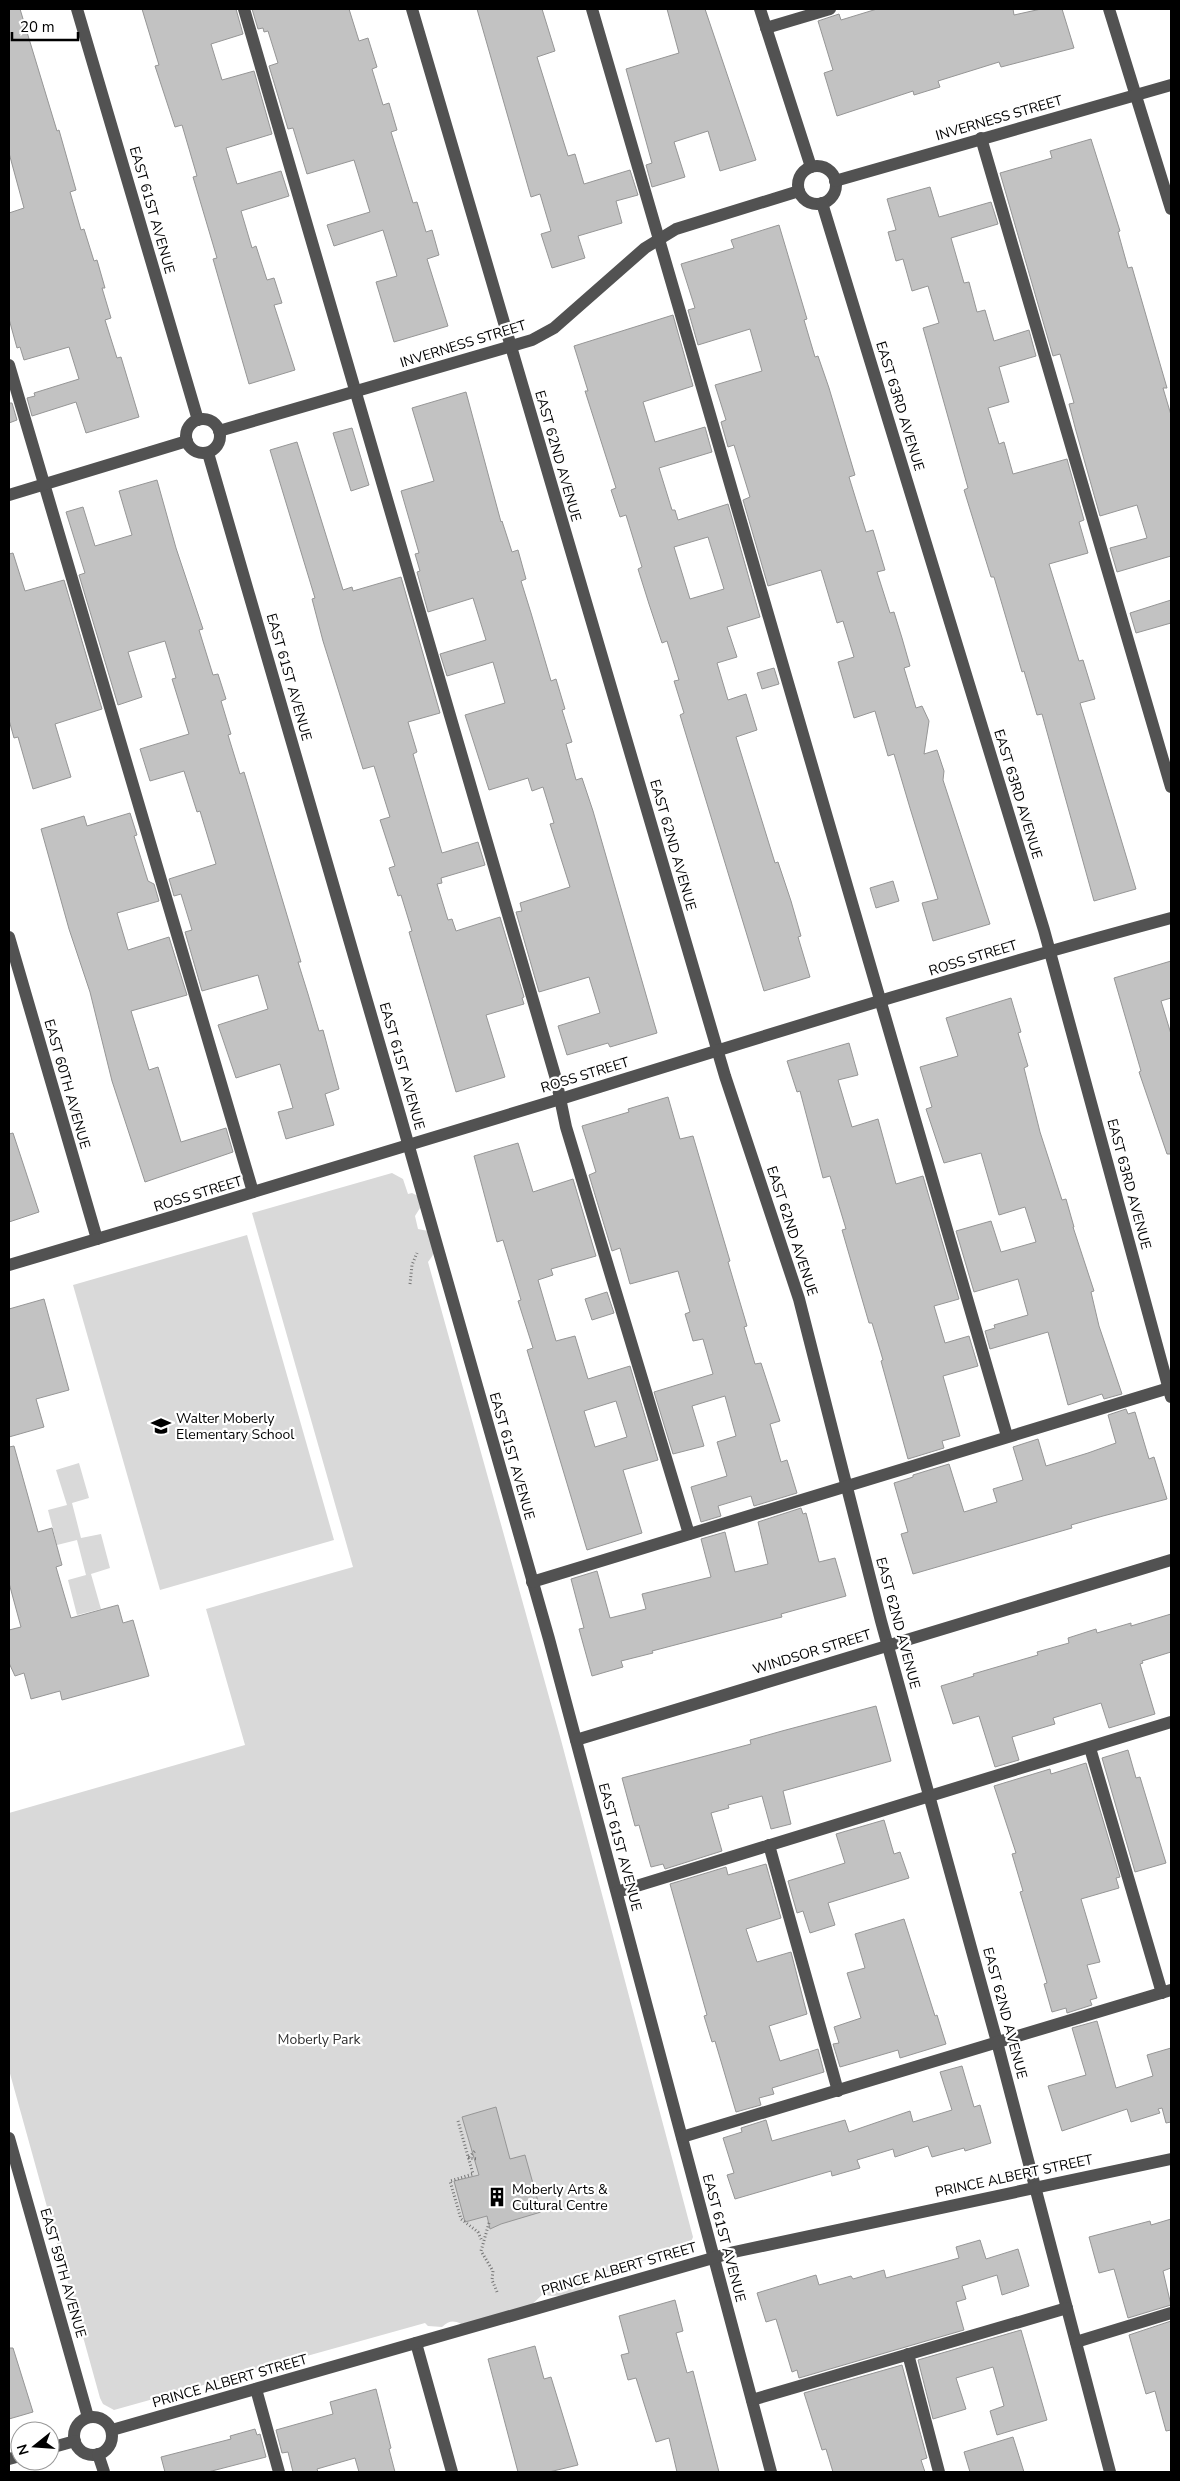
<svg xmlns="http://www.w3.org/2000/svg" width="1180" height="2481" viewBox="0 0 1180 2481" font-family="'Nunito Sans',sans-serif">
	<rect width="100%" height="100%" fill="#fff"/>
	<g fill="#d9d9d9">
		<path d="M392 1173 403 1179 408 1194 412 1193 418 1196 420 1208 415 1216 418 1229 428 1231C434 1243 438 1251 428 1262L561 1740 693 2237 691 2242 681 2250 588 2277C587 2297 556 2297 542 2295L527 2309 461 2324C453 2320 449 2321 442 2327L428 2326 425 2323 114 2410 103 2404 100 2398 9 2070V1813L245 1745 206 1609 353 1567 252 1213Z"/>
		<path d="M247 1235 334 1540 160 1590 73 1285Z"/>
		<path d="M79 1463 89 1498 72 1503 81 1538 101 1534 110 1568 91 1574 101 1609 77 1615 68 1580 86 1575 77 1540 57 1545 48 1510 67 1505 56 1470Z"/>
	</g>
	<g fill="#c2c2c2" stroke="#969696" fill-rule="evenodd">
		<path d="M9 9H20L57 131 59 130 76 190 70 192 81 230 84 229 94 261 97 260 105 288H102L111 318 105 320 117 358 121 357 139 417 86 433 76 402 32 416 27 398 35 396 34 393 79 379 69 347 24 360 20 347 17 348 9 319V213L24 208 9 153Z"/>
		<path d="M142 9H236L243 34 211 44 222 80 254 71 272 134 226 148 237 184 281 171 289 196 241 211 252 248 256 246 267 280 274 278 282 303 274 305 295 370 249 384 213 259 217 258 193 177 197 176 182 125 175 127 155 66 159 65Z"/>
		<path d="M252 9H349L359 41 368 38 377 67 372 69 383 105 389 103 397 130 391 132 413 203 417 202 426 232 432 230 439 255 427 259 448 326 394 342 376 282 397 276 383 230 334 246 327 225 370 212 354 160 307 174 293 128 288 129 269 66 278 63 268 31 264 32 263 28 258 29Z"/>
		<path d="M477 9H542L555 51 537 57 568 156 575 154 584 184 630 170 638 195 616 201 622 223 578 236 585 258 552 268 541 234 551 231 540 194 531 197Z"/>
		<path d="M667 9H705L756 160 720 171 708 131 674 142 685 177 652 187 646 165 652 163 626 69 679 53Z"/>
		<path d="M877 9H1013L1014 15 1041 9H1062L1074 48 1001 67 999 62 938 81 940 87 914 95 913 91 837 116 824 73 833 70 818 21 839 14 841 20Z"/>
		<path d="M1091 139 1120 231 1118 232 1128 268 1132 267 1167 388H1163L1171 415V556L1117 572 1110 548 1147 538 1137 505 1100 516 1076 431 1069 404 1074 403 1060 354 1053 356 1000 173 1052 158 1050 151Z"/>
		<path d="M930 187 939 217 991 202 998 224 951 238 964 283 969 282 977 312 985 310 994 341 1029 330 1036 356 999 367 1009 402 988 408 999 444 1004 442 1013 474 1067 459 1084 520 1079 522 1088 553 1049 564 1079 661 1083 660 1095 699 1080 703 1136 889 1094 901 1042 714 1037 715 1024 671 1022 672 994 577H991L964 490 968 488 923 328 939 323 928 286 912 291 903 259 896 261 888 232 896 230 887 199Z"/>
		<path d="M779 225 807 319 804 320 815 357 818 356 829 388 855 475 849 477 866 532 873 530 885 570 877 572 890 613 894 612 902 638 910 666 904 668 916 708 922 706 929 721 924 754 937 750 944 771 943 780 990 924 933 941 922 903 938 899 910 808 894 754 888 756 875 711 854 718 838 662 854 657 843 621 837 623 821 570 768 586 743 500 750 497 734 445 728 447 721 422 726 420 715 385 762 371 750 329 698 345 688 310 695 308 681 264 734 248 731 240Z"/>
		<path d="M673 315 693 386 643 402 655 442 705 427 712 452 659 468 672 510H675L678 520 728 504 760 617 727 627 737 657 717 663 728 700 746 694 757 730 736 737 775 863 778 862 791 901 801 936 798 937 810 977 764 991 680 715 684 713 674 681 679 680 667 641 662 643 649 604 638 569 642 567 626 515 620 517 611 490 616 488 585 391H588L574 346ZM708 537 724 589 690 599 674 547Z"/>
		<path d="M466 392 501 522 502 521 512 552 518 550 526 579 521 581 531 613 551 681 556 679 565 709 562 710 572 742 566 744 576 780 582 778 593 811 657 1033 610 1047 608 1043 567 1055 558 1026 600 1013 589 977 539 992 516 912 522 911 520 903 570 887 550 824 554 823 543 787 532 791 528 778 489 790 465 715 505 703 493 662 447 676 440 654 486 640 473 598 428 612 417 572 420 571 415 554 419 553 401 491 434 481 412 408Z"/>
		<path d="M9 403H12L17 420 9 423Z"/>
		<path d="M352 428 369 485 351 491 333 433Z"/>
		<path d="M297 442 343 590 352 587 353 591 401 577 440 713 408 722 417 752 413 754 425 795 442 853 478 842 485 865 441 878 442 883 437 884 448 920 452 919 456 931 500 917 524 997 522 998 524 1004 486 1015 505 1077 456 1092 409 932 412 931 401 895 398 896 389 868 395 866 380 820 390 817 374 766 363 769 323 641 312 599 315 598 270 450Z"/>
		<path d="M157 480 176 548 203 629 199 630 213 675 218 674 226 699 221 701 231 734 228 735 240 774 244 772 254 805 301 962H298L308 994 319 1031 323 1030 339 1089 325 1094 334 1125 286 1139 278 1112 293 1108 280 1064 236 1078 218 1025 268 1009 258 975 202 991 185 932 192 930 181 894 174 896 169 879 216 864 200 811 197 812 184 771 150 781 140 749 189 734 172 679 176 678 165 641 128 652 142 697 118 705 79 575 85 573 66 512 83 507 95 546 132 535 119 491Z"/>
		<path d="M13 553 25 591 64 580 102 709 55 724 71 777 33 789 18 737 14 738 9 720V554Z"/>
		<path d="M1171 600V623L1136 633 1130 613Z"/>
		<path d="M774 668 779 684 762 689 757 673Z"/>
		<path d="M130 813 137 835 134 836 148 881 154 884 159 901 117 913 128 950 169 937 187 995 131 1011 149 1070 158 1067 181 1142 226 1128 233 1152 145 1182 112 1081 90 992 69 929 41 829 84 816 87 826Z"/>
		<path d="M893 881 899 901 876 908 870 888Z"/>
		<path d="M1171 961V998L1161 1001 1171 1034V1154H1167L1139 1072 1141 1071 1114 978Z"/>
		<path d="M1011 998 1021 1032 1018 1033 1028 1066 1024 1068 1040 1132 1062 1200 1066 1199 1074 1227H1073L1094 1291 1091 1292 1099 1326 1122 1394 1104 1399 1102 1394 1068 1405 1048 1332 990 1349 985 1331 995 1328 994 1325 1028 1315 1018 1279 974 1292 956 1231 991 1221 1001 1252 1036 1242 1025 1207 999 1215 981 1153 944 1163 926 1109 932 1107 920 1067 958 1056 946 1018Z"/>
		<path d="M849 1043 858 1075 838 1080 852 1127 878 1119 896 1184 923 1176 959 1299 934 1306 945 1343 969 1336 978 1366 943 1376 960 1436 942 1441 944 1448 908 1459 881 1361 883 1360 872 1323H869L842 1230 846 1229 830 1176 823 1178 800 1091 797 1092 787 1061Z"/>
		<path d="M668 1097 680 1139 693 1136 730 1261 728 1262 747 1326 744 1327 755 1364 761 1363 780 1421 770 1424 781 1462 787 1460 797 1493 754 1506 751 1496 718 1506 721 1516 701 1522 691 1487 727 1476 717 1442 736 1436 725 1396 692 1406 704 1446 673 1454 654 1392 713 1374 703 1339 693 1341 685 1314 690 1312 678 1271 630 1284 620 1248 612 1251 589 1175 596 1172 582 1126 629 1112 628 1109Z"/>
		<path d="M13 1133 39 1212 9 1222V1134Z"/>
		<path d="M518 1143 533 1192 573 1179 596 1256 551 1269 553 1275 538 1280 556 1341 575 1336 588 1379 630 1366 658 1460 623 1470 642 1533 587 1550 527 1350 533 1348 518 1301 521 1300 503 1240 497 1242 474 1156ZM616 1401 627 1437 595 1447 584 1411Z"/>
		<path d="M607 1292 614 1313 592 1320 585 1299Z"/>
		<path d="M44 1299 69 1390 36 1399 44 1427 9 1437V1309Z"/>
		<path d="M1126 1409 1128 1414 1135 1412 1149 1459 1154 1457 1167 1499 1103 1516 1071 1525 1072 1528 913 1574 901 1534 908 1532 894 1483 913 1477V1475L949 1464 964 1512 997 1502 993 1489 1023 1480 1013 1447 1038 1439 1046 1466 1088 1453 1116 1443 1108 1415Z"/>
		<path d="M14 1446 38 1532 52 1528 62 1565 56 1567 71 1618 118 1605 123 1623 133 1620 149 1676 62 1700 60 1691 31 1699 24 1673 15 1676 9 1663V1630L21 1627 9 1583V1447Z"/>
		<path d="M801 1508 803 1514 806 1513 819 1562 835 1558 846 1596 781 1614 782 1617 652 1651 653 1653 621 1661 623 1667 592 1676 579 1629 584 1628 571 1579 597 1571 610 1618 646 1609 642 1594 711 1577 701 1539 725 1532 735 1572 768 1564 758 1522Z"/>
		<path d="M1171 1614V1652L1142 1661 1143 1663 1140 1664 1155 1714 1109 1728 1101 1703 1053 1718 1055 1724 1012 1737 1019 1760 995 1767 979 1716 953 1724 941 1686 974 1676 973 1674 1038 1655 1037 1652 1069 1643 1068 1638 1096 1629 1097 1633 1131 1623V1626Z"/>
		<path d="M876 1706 891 1761 783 1791 791 1824 771 1829 762 1796 728 1805 729 1808 711 1813 722 1851 665 1869 663 1864 651 1867 639 1825 635 1826 622 1778 751 1744 750 1740 782 1731Z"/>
		<path d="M1128 1750 1136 1778 1140 1777 1166 1863 1135 1872 1102 1758Z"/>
		<path d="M1086 1763 1120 1877 1116 1878 1119 1888 1081 1899 1100 1962 1087 1965 1097 1998 1090 2000 1092 2005 1067 2013 1066 2008 1052 2012 1044 1984 1047 1983 1020 1892 1023 1891 1012 1854 1016 1853 994 1786 1050 1769 1051 1774Z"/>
		<path d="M884 1820 894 1854 900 1852 909 1878 828 1903 835 1925 810 1933 803 1911 797 1913 788 1881 845 1863 836 1834Z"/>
		<path d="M766 1864 781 1918 746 1929 757 1962 791 1952 807 2014 769 2026 780 2061 818 2049 824 2072 772 2088 774 2094 759 2098 761 2105 736 2112 715 2041 712 2042 704 2016 707 2015 670 1884 726 1867 728 1875Z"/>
		<path d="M904 1919 935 2016 937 2015 946 2044 900 2058 898 2050 840 2067 833 2044 839 2043 834 2027 861 2018 847 1973 865 1968 855 1934Z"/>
		<path d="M1097 2021 1116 2088 1153 2076 1147 2055 1171 2048V2122L1166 2123 1162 2108 1158 2109 1160 2113 1131 2122 1127 2109 1062 2131 1048 2086 1086 2075 1072 2028Z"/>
		<path d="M962 2066 974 2107 980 2105 991 2143 965 2151 964 2148 932 2157 928 2146 895 2157 893 2149 857 2160 860 2168 832 2176 831 2171 735 2199 727 2175 734 2173 723 2138 742 2132 741 2128 766 2120 772 2141 845 2120 849 2132 910 2111 913 2122 952 2110 940 2072Z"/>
		<path d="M496 2107 510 2159 525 2155 541 2212 501 2224 490 2229 487 2216 465 2222 454 2181 479 2175 462 2117Z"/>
		<path d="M1171 2219V2268L1163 2271 1171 2305 1128 2318 1114 2269 1099 2273 1089 2237 1150 2221 1151 2225Z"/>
		<path d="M980 2240 986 2259 1018 2249 1029 2286 1002 2295 997 2275 962 2286 966 2299 956 2302 964 2330 799 2378 797 2370 792 2372 776 2319 766 2322 757 2293 816 2275 819 2285 851 2276 853 2279 884 2270 886 2278 959 2258 956 2247Z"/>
		<path d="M675 2300 683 2331 676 2333 687 2373 693 2371 719 2472H677L669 2438 656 2442 636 2378 628 2380 621 2355 629 2353 619 2316Z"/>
		<path d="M1171 2321V2430L1166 2431 1155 2391 1146 2394 1129 2335Z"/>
		<path d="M1021 2330 1047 2420 997 2435 990 2411 1004 2406 993 2367 956 2378 966 2409 933 2419 918 2360Z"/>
		<path d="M535 2346 544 2379 551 2377 578 2465 549 2472H518L488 2359Z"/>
		<path d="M9 2348H13L33 2412 9 2419Z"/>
		<path d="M902 2365 927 2458 921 2460 925 2472H833L826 2449 822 2450 804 2393Z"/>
		<path d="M376 2389 391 2448 389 2449 395 2472H359L355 2458 317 2469 318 2472H293L288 2452 282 2453 276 2430 333 2414 330 2402Z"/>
		<path d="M255 2429 257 2435 260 2434 266 2457 208 2472H165L161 2457 231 2439 230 2436Z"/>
		<path d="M1013 2437 1024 2472H970L964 2452Z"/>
	</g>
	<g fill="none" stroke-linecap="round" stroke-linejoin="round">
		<g stroke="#747474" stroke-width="3" stroke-dasharray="1 2.5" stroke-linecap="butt">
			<path d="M410 1284 412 1265 417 1253"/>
			<path d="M458 2121 473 2174 450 2181 461 2219 478 2232 482 2241"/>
			<path d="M469 2157 475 2151"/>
			<path d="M468 2158 478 2159"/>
			<path d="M489 2223 481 2251 493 2271 492 2280 497 2292"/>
		</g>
		<g stroke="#525252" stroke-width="12">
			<path d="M77 9 198 420"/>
			<path d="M244 9 556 1079 566 1127 689 1534"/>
			<path d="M412 9 725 1076 799 1299 881 1621 997 2042 1110 2472"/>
			<path d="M592 9 1007 1436"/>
			<path d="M760 9 811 167"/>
			<path d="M1109 9 1171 209"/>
			<path d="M766 28 830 9"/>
			<path d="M981 138 1171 787"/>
			<circle cx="817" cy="185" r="19"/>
			<path d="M835 181 1171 85"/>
			<path d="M822 203 1044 930 1171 1397"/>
			<path d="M9 365 253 1192"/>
			<circle cx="203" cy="436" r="17"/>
			<path d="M219 431 532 340 554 328 645 248 676 229 799 191"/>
			<path d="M208 453 400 1115 549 1639 771 2472"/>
			<path d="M9 495 187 441"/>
			<path d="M9 937 97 1239"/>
			<path d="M9 1265C192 1211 375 1156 557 1100 761 1037 965 973 1171 918"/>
			<path d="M532 1582 1169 1388"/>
			<path d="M576 1740 1171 1560"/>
			<path d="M1090 1748 1162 1993"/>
			<path d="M769 1845 838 2091"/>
			<path d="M617 1892 1171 1722"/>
			<path d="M682 2137 1171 1990"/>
			<path d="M9 2138 88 2417"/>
			<path d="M1076 2342 1171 2313"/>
			<path d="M416 2343 452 2472"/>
			<path d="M908 2354 939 2472"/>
			<path d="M256 2389 279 2472"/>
			<path d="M752 2400 1067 2308"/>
			<circle cx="93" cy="2436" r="19"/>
			<path d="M112 2430 734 2252 1171 2159"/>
			<path d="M50 2448 75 2441"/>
			<path d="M98 2454 104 2472"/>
			<path d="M9 2459 20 2456"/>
		</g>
	</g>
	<defs>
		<symbol id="school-bare" viewBox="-9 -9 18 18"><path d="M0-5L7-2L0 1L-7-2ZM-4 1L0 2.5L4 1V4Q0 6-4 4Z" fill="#000" stroke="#fff" stroke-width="2.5" paint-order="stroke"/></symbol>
		<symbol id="building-bare" viewBox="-9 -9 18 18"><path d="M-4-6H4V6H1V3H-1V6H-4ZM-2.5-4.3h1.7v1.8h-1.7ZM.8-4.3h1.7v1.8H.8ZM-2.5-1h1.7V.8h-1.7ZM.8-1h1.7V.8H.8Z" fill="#000" stroke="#fff" stroke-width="2.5" paint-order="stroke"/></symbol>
	</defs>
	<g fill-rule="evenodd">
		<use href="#school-bare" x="147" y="1412" width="28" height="28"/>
		<use href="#building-bare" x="483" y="2183" width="28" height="28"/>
	</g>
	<g text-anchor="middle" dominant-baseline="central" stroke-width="4.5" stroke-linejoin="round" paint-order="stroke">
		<g font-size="14" fill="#000" stroke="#fff">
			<text transform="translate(999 118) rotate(-16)">INVERNESS STREET</text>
			<text transform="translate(152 210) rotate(74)">EAST 61ST AVENUE</text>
			<text transform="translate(463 344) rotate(-17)">INVERNESS STREET</text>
			<text transform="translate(900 406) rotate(73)">EAST 63RD AVENUE</text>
			<text transform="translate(558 456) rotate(74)">EAST 62ND AVENUE</text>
			<text transform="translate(289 677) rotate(74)">EAST 61ST AVENUE</text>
			<text transform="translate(1018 794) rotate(73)">EAST 63RD AVENUE</text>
			<text transform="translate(673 845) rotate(74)">EAST 62ND AVENUE</text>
			<text transform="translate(973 958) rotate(-17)">ROSS STREET</text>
			<text transform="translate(402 1066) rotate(74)">EAST 61ST AVENUE</text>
			<text transform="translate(585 1075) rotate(-17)">ROSS STREET</text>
			<text transform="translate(67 1084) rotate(74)">EAST 60TH AVENUE</text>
			<text transform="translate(1129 1184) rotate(75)">EAST 63RD AVENUE</text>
			<text transform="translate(198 1194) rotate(-17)">ROSS STREET</text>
			<text transform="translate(792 1231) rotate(72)">EAST 62ND AVENUE</text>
			<text transform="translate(512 1456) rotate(74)">EAST 61ST AVENUE</text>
			<text transform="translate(898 1623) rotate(75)">EAST 62ND AVENUE</text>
			<text transform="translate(812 1652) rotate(-17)">WINDSOR STREET</text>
			<text transform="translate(620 1847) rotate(75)">EAST 61ST AVENUE</text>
			<text transform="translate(1005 2013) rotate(75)">EAST 62ND AVENUE</text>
			<text transform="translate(1014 2176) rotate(-12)">PRINCE ALBERT STREET</text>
			<text transform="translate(724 2238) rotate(75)">EAST 61ST AVENUE</text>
			<text transform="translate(619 2269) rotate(-16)">PRINCE ALBERT STREET</text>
			<text transform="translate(63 2273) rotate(74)">EAST 59TH AVENUE</text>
			<text transform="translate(230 2381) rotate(-16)">PRINCE ALBERT STREET</text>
		</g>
		<g font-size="14" fill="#000" stroke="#fff" text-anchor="start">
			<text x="176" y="1418">Walter Moberly<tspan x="176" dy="16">Elementary School</tspan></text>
			<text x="512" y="2189">Moberly Arts &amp;<tspan x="512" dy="16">Cultural Centre</tspan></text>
		</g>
		<g font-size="14" fill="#303030" stroke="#fff">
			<text x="319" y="2039">Moberly Park</text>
		</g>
	</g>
	<rect width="1180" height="2481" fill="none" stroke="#000000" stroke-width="20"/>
	<g transform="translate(35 2446) rotate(253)"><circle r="24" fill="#ffffff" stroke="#999999"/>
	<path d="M0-4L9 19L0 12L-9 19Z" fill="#000000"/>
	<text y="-8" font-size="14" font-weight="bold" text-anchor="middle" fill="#000000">N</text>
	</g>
	<path d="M12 32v8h66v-8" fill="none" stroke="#000000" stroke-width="2.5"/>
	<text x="20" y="32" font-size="15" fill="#000000" stroke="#ffffff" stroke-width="4" paint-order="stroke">20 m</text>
</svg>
